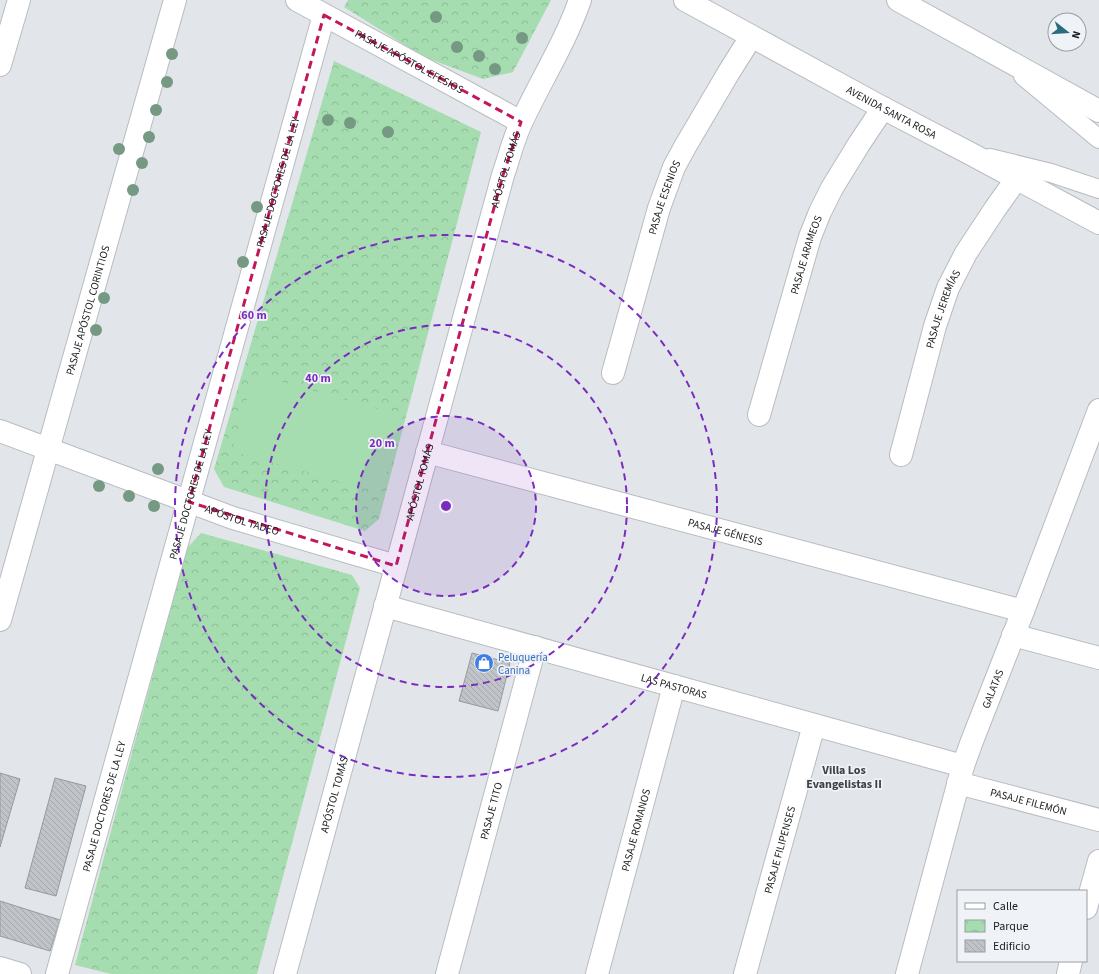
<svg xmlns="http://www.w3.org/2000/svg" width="1099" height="974" viewBox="0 0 1099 974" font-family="'Source Sans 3',sans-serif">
	<defs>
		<pattern id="park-crowns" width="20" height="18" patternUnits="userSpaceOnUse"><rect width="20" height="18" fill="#a5ddb0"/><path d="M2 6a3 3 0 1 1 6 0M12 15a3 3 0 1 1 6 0" fill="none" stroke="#8dbd97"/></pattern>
		<pattern id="building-back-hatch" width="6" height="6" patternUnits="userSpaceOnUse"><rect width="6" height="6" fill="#c0c4c8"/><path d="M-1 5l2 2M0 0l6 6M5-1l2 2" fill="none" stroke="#a4a8ab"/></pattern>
	</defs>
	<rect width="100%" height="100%" fill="#e2e6ea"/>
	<g fill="url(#park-crowns)">
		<path d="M348 0H551L513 72 483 79 424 57 344 7Z"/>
		<path d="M334 61 481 132 379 519 365 531 224 487 214 469Z"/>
		<path d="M201 533 352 575 360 588 257 974H111L75 965 187 548Z"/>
	</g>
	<path fill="#a5ddb0" d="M254 374 403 416 381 493 232 451Z"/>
	<g fill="url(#building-back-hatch)" stroke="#969a9d">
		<path d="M472 653 510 663 498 711 459 701Z"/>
		<path d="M0 773 20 779 0 847Z"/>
		<path d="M55 778 86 786 56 896 25 888Z"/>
		<path d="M0 901 60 920 50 951 0 936Z"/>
	</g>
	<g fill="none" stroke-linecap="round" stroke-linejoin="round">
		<defs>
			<g id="lane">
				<path d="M1023 76 1099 139"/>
				<path d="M990 158 1051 173 1099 189"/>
			</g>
			<g id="street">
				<path id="s1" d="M297 0 521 122"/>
				<path d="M0 65 19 0"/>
				<path id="s2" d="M613 373 659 208 674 167 686 145 729 72 751 37"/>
				<path id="s3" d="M759 415 810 237 820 212 832 188 859 144 883 108"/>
				<path id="s4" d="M0 431 233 518 396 566"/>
				<path id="s5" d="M427 452 1023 611"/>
				<path id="s6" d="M901 455 935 326 948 288 966 253 995 209 1017 178"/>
				<path id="s7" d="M385 606 963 766"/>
				<path id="s8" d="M0 620 175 0"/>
				<path d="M1013 635 1099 658"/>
				<path id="s9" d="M958 783 1099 820"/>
				<path d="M1086 908 1099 861"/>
				<path d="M0 968 20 974"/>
				<path id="s10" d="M57 974 324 15"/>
				<path id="s11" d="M285 974 503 175C509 158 514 137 522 121 541 80 565 43 580 0"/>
				<path id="s12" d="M447 974 535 647"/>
				<path id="s13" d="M597 974 674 686"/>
				<path id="s14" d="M745 974 814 725"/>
				<path id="s15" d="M907 974 963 766 972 741 1023 611 1099 410"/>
				<path d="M1068 974 1071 961"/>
			</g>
			<g id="primary">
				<path id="s16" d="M685 0 883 108 973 155 1099 223"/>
				<path d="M898 0 1099 111"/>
			</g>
		</defs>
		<use href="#lane" stroke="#b8bcc0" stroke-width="20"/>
		<use href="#street" stroke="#b8bcc0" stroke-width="24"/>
		<use href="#primary" stroke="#b8bcc0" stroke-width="24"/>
		<use href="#lane" stroke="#fff" stroke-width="18"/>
		<use href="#street" stroke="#fff" stroke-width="22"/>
		<use href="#primary" stroke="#fff" stroke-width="22"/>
	</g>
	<g fill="#759983">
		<circle cx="436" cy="17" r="6"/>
		<circle cx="522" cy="38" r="6"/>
		<circle cx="457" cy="47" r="6"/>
		<circle cx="172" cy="54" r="6"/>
		<circle cx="479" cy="56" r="6"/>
		<circle cx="495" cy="69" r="6"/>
		<circle cx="167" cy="82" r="6"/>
		<circle cx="156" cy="110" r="6"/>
		<circle cx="328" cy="120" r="6"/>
		<circle cx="350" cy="123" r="6"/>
		<circle cx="388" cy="132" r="6"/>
		<circle cx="149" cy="137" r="6"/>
		<circle cx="119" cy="149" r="6"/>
		<circle cx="142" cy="163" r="6"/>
		<circle cx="133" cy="190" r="6"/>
		<circle cx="257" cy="207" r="6"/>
		<circle cx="243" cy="262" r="6"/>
		<circle cx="104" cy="298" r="6"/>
		<circle cx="96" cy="330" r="6"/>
		<circle cx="158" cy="469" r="6"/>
		<circle cx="99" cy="486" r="6"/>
		<circle cx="129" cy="496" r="6"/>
		<circle cx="154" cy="506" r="6"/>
	</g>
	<path fill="none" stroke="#c2185b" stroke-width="3" stroke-dasharray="8 5" stroke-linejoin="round" d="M324 15 521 122 503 175 396 566 189 502Z"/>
	<circle cx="446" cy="506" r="90" fill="#7b2cbf" fill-opacity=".12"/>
	<g fill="none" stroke="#7b2cbf" stroke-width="2" stroke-dasharray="7 5">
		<circle cx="446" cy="506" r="90"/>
		<circle cx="446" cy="506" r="181"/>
		<circle cx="446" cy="506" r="271"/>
	</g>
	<defs>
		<symbol id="shop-disc" viewBox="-11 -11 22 22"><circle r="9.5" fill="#3f7fe0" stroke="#eff3f7"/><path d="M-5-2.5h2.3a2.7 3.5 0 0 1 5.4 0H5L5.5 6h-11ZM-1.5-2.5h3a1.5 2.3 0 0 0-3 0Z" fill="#fff"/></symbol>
	</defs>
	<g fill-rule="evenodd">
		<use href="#shop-disc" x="473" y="652" width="22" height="22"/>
	</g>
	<g text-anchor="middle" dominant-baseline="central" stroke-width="3.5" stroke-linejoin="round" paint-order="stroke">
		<g font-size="11" fill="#1b1d1e" stroke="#eff3f7">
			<text stroke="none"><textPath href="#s1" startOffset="128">PASAJE APÓSTOL EFESIOS</textPath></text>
			<text stroke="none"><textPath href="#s16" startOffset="235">AVENIDA SANTA ROSA</textPath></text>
			<text stroke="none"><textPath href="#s11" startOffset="834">APÓSTOL TOMÁS</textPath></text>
			<text stroke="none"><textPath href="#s10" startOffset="822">PASAJE DOCTORES DE LA LEY</textPath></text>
			<text stroke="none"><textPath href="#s2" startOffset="183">PASAJE ESENIOS</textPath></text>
			<text stroke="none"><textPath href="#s3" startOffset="167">PASAJE ARAMEOS</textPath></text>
			<text stroke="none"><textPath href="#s8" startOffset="322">PASAJE APÓSTOL CORINTIOS</textPath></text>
			<text stroke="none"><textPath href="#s6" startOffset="152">PASAJE JEREMÍAS</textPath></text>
			<text stroke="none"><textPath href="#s11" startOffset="510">APÓSTOL TOMÁS</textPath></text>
			<text stroke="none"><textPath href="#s10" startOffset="498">PASAJE DOCTORES DE LA LEY</textPath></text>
			<text stroke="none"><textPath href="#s4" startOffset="258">APÓSTOL TADEO</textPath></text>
			<text stroke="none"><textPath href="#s5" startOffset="309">PASAJE GÉNESIS</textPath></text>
			<text stroke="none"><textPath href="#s7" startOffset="300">LAS PASTORAS</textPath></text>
			<text stroke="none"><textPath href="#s15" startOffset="298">GALATAS</textPath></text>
			<text stroke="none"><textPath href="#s11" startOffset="186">APÓSTOL TOMÁS</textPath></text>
			<text stroke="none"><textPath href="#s9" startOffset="73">PASAJE FILEMÓN</textPath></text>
			<text stroke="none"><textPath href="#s10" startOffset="174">PASAJE DOCTORES DE LA LEY</textPath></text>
			<text stroke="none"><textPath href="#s12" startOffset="169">PASAJE TITO</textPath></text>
			<text stroke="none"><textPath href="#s13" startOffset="149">PASAJE ROMANOS</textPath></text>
			<text stroke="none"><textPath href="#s14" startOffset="129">PASAJE FILIPENSES</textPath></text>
		</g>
		<g font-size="11" fill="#366cbe" stroke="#eff3f7" text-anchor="start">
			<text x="498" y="657">Peluquería<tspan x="498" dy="13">Canina</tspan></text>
		</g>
		<g font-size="12" font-weight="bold" fill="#3e4245" stroke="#eff3f7">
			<text x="844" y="770">Villa Los<tspan x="844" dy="14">Evangelistas II</tspan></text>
		</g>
	</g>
	<circle cx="446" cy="506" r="6" fill="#7b2cbf" stroke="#eff3f7" stroke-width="2"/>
	<g font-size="12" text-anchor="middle" font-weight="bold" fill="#7b2cbf" stroke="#eff3f7" stroke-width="3.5" stroke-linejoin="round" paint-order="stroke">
		<text x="254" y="319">60 m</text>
		<text x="318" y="382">40 m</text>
		<text x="382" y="447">20 m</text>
	</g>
	<rect x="957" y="890" width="130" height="72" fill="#eff3f7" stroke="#9a9da0"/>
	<rect x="965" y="903" width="20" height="6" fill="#ffffff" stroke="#9a9da0"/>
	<text x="993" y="910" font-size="12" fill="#1b1d1e">Calle</text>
	<rect x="965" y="920" width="20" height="12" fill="url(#park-crowns)" stroke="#9a9da0"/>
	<text x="993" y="930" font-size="12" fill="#1b1d1e">Parque</text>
	<rect x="965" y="940" width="20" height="12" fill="url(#building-back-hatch)" stroke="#9a9da0"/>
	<text x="993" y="950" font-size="12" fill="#1b1d1e">Edificio</text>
	<g transform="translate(1067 32) rotate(107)"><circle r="19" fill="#eff3f7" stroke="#9a9da0"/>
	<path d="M0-3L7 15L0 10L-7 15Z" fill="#2a6e7e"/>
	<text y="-6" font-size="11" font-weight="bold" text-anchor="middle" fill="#1b1d1e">N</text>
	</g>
</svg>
